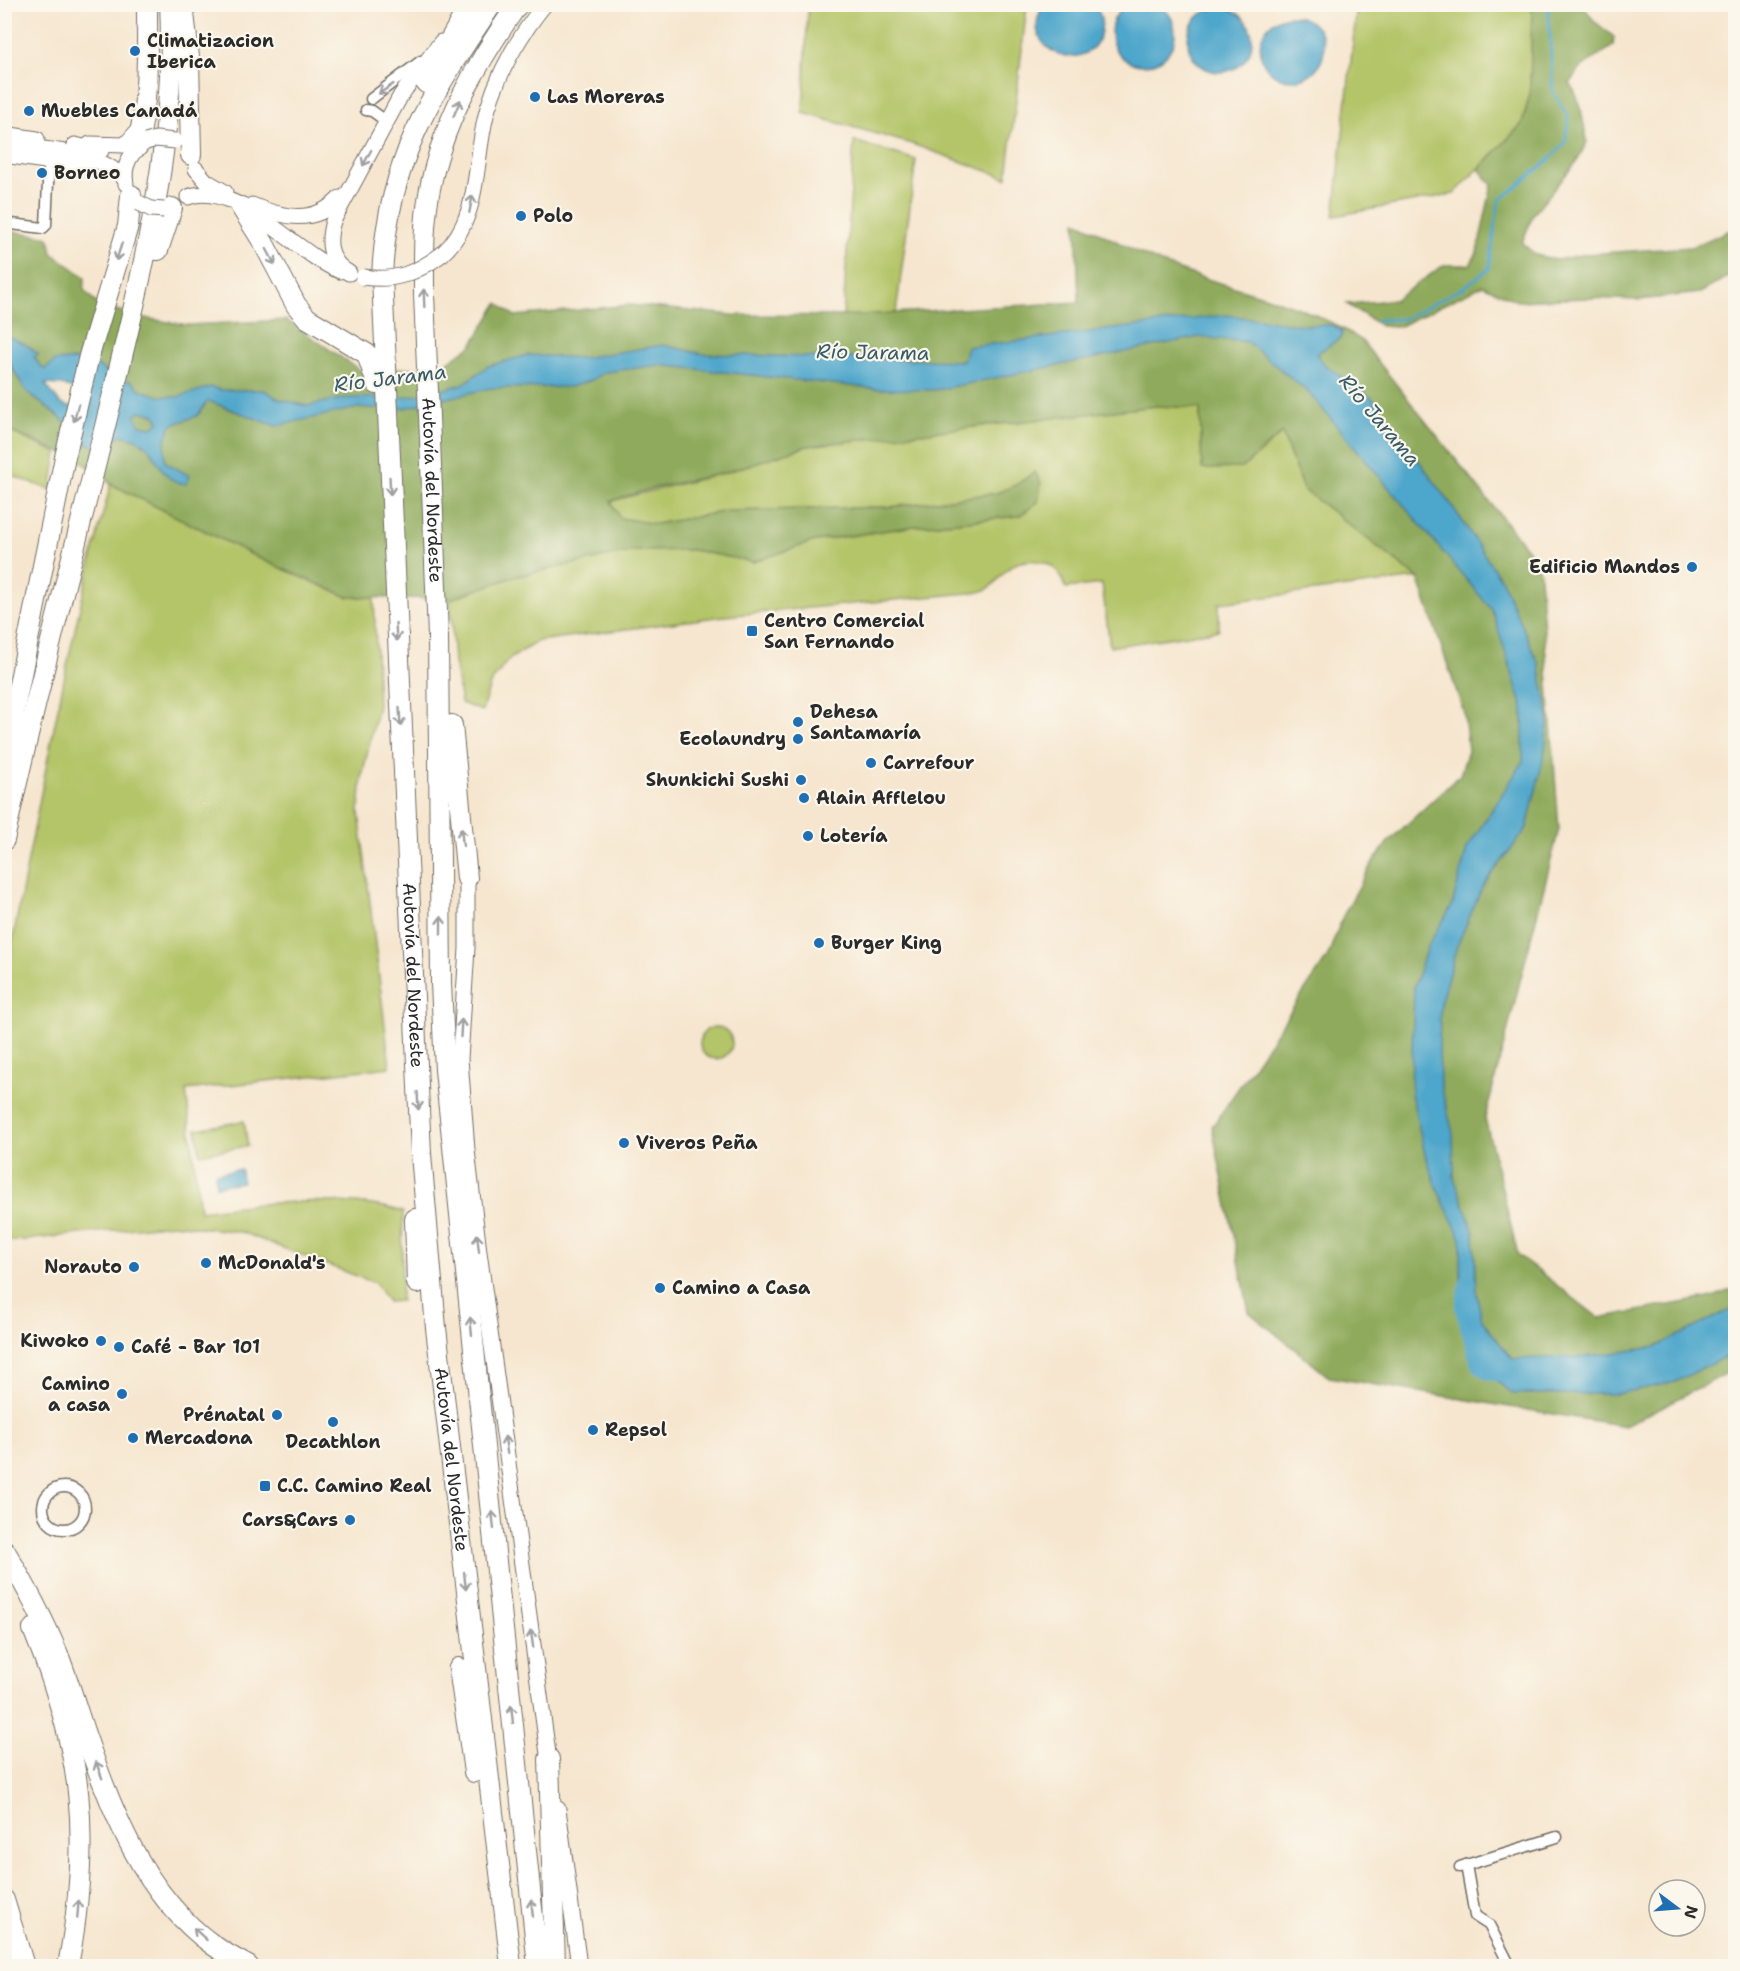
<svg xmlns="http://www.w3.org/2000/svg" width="1740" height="1971" viewBox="0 0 1740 1971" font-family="'Shantell Sans',sans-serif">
	<rect width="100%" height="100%" fill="#fbf7ec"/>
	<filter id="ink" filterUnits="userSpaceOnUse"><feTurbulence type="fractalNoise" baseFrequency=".0167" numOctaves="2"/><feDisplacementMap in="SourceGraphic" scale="12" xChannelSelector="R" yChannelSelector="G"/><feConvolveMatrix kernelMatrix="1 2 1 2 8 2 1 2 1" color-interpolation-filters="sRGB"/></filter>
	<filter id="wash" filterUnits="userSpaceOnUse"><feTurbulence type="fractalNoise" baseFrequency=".008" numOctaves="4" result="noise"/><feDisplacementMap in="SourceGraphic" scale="24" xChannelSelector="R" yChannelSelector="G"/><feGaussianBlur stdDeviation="1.35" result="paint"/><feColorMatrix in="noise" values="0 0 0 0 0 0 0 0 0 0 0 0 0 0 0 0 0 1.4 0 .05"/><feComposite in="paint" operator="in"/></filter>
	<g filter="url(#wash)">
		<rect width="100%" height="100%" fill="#f6e6cf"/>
		<g fill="#b4c467" stroke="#707849" stroke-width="1.5">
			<path d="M808 5H1027L1007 178 912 144 803 113Z"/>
			<path d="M1357 5H1532L1530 94 1522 124 1454 194 1334 216Z"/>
			<path d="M854 141 916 160 896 313 843 316Z"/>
			<path d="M1156 406 1200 408 1202 469 1242 468 1282 433 1303 489 1418 578 1219 603V630L1110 647 1102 584 1066 588C1063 583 1061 575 1057 571 1045 557 1020 558 1008 569 996 579 994 589 979 592L724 616 538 641 508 660 490 684 482 711 461 703 454 662 450 599 513 577 633 551 693 550 753 562 815 541 915 526 1019 516 1035 472 1016 485 997 493 890 507 728 511 656 524 620 518 611 501 724 473 807 446Z"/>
			<path d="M4 429 57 453 51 490 5 473Z"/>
			<path d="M111 484 265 561 348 597H374L378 706 362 776 359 812 390 1067 186 1090 200 1211C256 1202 349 1195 403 1212L401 1301 388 1302 375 1283 241 1232 173 1224 5 1242 4 990 9 959C40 800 68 640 111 484Z"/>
			<circle cx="716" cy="1043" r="16"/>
			<path d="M244 1121 248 1146 200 1154 196 1129Z"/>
		</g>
		<g fill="#8faa5c" stroke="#5d6a44" stroke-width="1.5">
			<path d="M1532 5H1583L1594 21 1614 37 1613 46 1583 66 1570 82 1580 104 1587 142 1577 161 1533 215 1522 243 1536 255 1557 260 1586 254 1692 247 1735 228V273L1700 293 1639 300 1588 298 1517 301 1483 285 1400 326H1381L1347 304 1394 300 1444 265H1470L1477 253 1492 185 1479 169 1522 124 1530 94Z"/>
			<path d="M1076 221C1112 238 1148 260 1185 272 1249 294 1303 301 1361 340L1539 564 1559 829 1485 1118 1518 1255 1599 1318 1713 1297 1735 1288V1369L1625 1426 1329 1377 1249 1312 1212 1127 1327 958 1343 916 1371 865 1388 842 1460 775 1468 751 1464 713 1418 578 1303 489 1282 433 1242 468 1202 469 1200 408 1156 406 807 446 724 473 650 489 611 501 620 518 656 524 728 511 890 507 997 493 1016 485 1035 472 1041 483 1038 502 1019 516 915 526 815 541 753 562 693 550 633 551 513 577 450 599 348 597 265 561 111 484 81 461 5 429 4 355 26 391 74 429 85 442 96 401 75 360 55 361 45 369 41 367 34 357 38 355 5 335V230L49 237 52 253 85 277 84 290 98 305 149 319 188 325 286 320 360 370 441 367 472 345 498 303 515 316 630 305 733 315 843 316 1079 302Z"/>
		</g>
		<g fill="#4ea6cb" stroke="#3c687b" stroke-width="1.5" fill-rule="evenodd">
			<circle cx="1143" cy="33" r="32"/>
			<path d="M1094 4C1100 12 1103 21 1101 31 1091 80 1014 51 1044 5Z"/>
			<circle cx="1220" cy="40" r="32"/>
			<circle cx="1292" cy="48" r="32"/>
			<path d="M1226 315 1304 325H1332L1342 331 1341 338 1316 354 1325 365 1372 398 1451 504 1502 581 1539 664 1549 716 1544 756 1527 828 1483 886 1457 946 1441 1001 1439 1043 1440 1082 1453 1133 1454 1178 1474 1233 1476 1290 1482 1320 1512 1359 1584 1357 1656 1347 1735 1307V1352L1675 1382 1617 1394H1512L1493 1378 1469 1331 1461 1285V1239L1439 1193 1425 1154 1411 1093 1414 987 1427 947 1452 906 1467 848 1523 762V708L1492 610 1309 393 1247 342 1199 337 936 390 879 389 659 365 605 372 590 381 570 387 491 388 405 408H357L276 426 208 401 197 416 171 425 165 441V462L190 476 186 484C150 480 165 440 120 435L109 447 100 448 85 443 74 429 26 391 5 355V335L25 344 38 354 34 357 41 367 45 369 55 361 75 360 96 365 120 380 131 381 141 390 159 396 178 397 211 387 221 390H264L279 399 307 406 345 398 405 397 435 392 463 384 488 366 528 355 582 358 663 345 703 354 963 361 967 347ZM45 384 62 385 90 396 91 400 69 407 60 403ZM141 411 155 415 159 422 152 427 140 425 135 416Z"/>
			<path d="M241 1169 242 1182 216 1186 215 1173Z"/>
		</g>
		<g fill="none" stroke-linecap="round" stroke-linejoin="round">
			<path stroke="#4ea6cb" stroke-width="3" d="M1377 320 1404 319 1464 287 1489 269 1499 201 1550 159 1565 143 1568 117 1553 92 1548 4"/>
			<path stroke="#4ea6cb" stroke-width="16" d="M1468 1282 1463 1308 1479 1364 1488 1372 1512 1376"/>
		</g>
	</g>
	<g filter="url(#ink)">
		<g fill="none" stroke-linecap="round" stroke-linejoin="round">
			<defs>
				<g id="street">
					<path d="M371 99 421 61"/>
					<path d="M366 110 372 111 386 121"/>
					<path d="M4 223 43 228 46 225 49 162"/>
					<circle cx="64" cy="1508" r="21"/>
					<path d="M1466 1865 1475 1916 1489 1925 1510 1966"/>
					<path d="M1460 1867 1557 1837"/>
				</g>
				<g id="secondary">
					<path d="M4 134 37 139"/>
					<path d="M90 144 125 145 140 128"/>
					<path d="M4 145C43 150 96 149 125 179"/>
					<path d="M75 145 101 151"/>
					<path d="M4 155 66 164 88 163"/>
					<path d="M196 169 206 181 225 192"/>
					<path d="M126 184C122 166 131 151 146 142"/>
					<path d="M188 197C235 179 297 255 340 271"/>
					<path d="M252 205C284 218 314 225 340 198"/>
					<path d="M442 254C483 217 473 157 488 108 500 69 519 36 545 4"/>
					<path d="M349 273C328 261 327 242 333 221L401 95 441 42"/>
					<path d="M467 878V948L460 1059 467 1150 479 1252 550 1768"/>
					<path d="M558 1809 579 1966"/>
				</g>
				<g id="highway">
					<path d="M183 4 189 57 191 155"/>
					<path id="s1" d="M492 4C429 97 387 162 382 277L421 1154 436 1328 511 1966"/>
					<path id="s2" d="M518 4C478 61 441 124 429 194 423 227 424 261 424 294L438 636 441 983 445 1070 538 1966"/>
					<path d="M426 83 470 4"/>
					<path d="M137 147C149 101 147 52 147 4"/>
					<path d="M241 207 263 242 296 305 307 318 367 354 377 384"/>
					<path d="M158 250 172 208"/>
					<path d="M452 725 467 878"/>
					<path d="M4 759 65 457 89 356 128 226 131 195"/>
					<path d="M4 840C36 692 76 545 112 398 143 269 177 139 170 4"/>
					<path d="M415 1219 417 1283"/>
					<path d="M5 1551C24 1583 43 1618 57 1652 68 1679 76 1707 85 1734 112 1812 144 1895 213 1945 224 1953 237 1960 248 1966"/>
					<path d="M33 1629C83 1751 92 1836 68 1966"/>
					<path d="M459 1668 474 1772"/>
					<path d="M549 1759 555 1966"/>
					<path d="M4 1900 24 1966"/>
				</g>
			</defs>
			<use href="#street" stroke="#726c64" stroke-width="13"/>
			<use href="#secondary" stroke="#726c64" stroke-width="17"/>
			<use href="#highway" stroke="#726c64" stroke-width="22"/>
			<use href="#street" stroke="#fff" stroke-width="10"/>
			<use href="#secondary" stroke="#fff" stroke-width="15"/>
			<use href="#highway" stroke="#fff" stroke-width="20"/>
			<defs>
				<g id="secondary-bridge">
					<path d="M146 142 156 139 175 141"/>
					<path d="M139 203 151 209 164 210"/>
					<path d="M363 277C395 282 417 273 442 254"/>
				</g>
			</defs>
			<use href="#secondary-bridge" stroke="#726c64" stroke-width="17" stroke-linecap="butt"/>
			<use href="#secondary-bridge" stroke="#fff" stroke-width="15"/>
		</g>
		<defs><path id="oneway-shaft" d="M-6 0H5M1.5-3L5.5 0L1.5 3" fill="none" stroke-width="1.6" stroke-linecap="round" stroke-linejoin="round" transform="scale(1.5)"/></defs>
		<g stroke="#a0a0a0">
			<use href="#oneway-shaft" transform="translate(386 89) rotate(146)"/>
			<use href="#oneway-shaft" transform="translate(457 108) rotate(-67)"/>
			<use href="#oneway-shaft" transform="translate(367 158) rotate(118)"/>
			<use href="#oneway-shaft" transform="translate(471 204) rotate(-79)"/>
			<use href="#oneway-shaft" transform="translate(119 252) rotate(108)"/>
			<use href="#oneway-shaft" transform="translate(271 257) rotate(62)"/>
			<use href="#oneway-shaft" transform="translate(424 298) rotate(-92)"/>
			<use href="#oneway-shaft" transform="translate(76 413) rotate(104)"/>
			<use href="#oneway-shaft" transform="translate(390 486) rotate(87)"/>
			<use href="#oneway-shaft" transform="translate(396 632) rotate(87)"/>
			<use href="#oneway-shaft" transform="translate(400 717) rotate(87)"/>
			<use href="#oneway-shaft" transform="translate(462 837) rotate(-96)"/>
			<use href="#oneway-shaft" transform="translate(441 925) rotate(-90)"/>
			<use href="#oneway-shaft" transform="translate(461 1028) rotate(-87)"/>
			<use href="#oneway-shaft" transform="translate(418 1101) rotate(87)"/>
			<use href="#oneway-shaft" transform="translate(478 1243) rotate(-97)"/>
			<use href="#oneway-shaft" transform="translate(471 1326) rotate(-96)"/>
			<use href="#oneway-shaft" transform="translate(506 1445) rotate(-98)"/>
			<use href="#oneway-shaft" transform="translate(493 1520) rotate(-96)"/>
			<use href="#oneway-shaft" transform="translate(465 1581) rotate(84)"/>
			<use href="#oneway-shaft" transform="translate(532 1639) rotate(-98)"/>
			<use href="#oneway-shaft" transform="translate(512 1714) rotate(-96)"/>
			<use href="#oneway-shaft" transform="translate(99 1770) rotate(-111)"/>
			<use href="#oneway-shaft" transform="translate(532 1908) rotate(-96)"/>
			<use href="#oneway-shaft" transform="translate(78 1909) rotate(-85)"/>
			<use href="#oneway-shaft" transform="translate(200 1934) rotate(-138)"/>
		</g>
	</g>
	<g fill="#1f6fb2" stroke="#fbf7ec" stroke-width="2">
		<circle cx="135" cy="51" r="6"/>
		<circle cx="535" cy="97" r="6"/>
		<circle cx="29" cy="111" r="6"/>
		<circle cx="42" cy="173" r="6"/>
		<circle cx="521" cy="216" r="6"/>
		<circle cx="1692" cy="567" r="6"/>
		<rect x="746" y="625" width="12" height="12" rx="3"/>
		<circle cx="798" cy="722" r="6"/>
		<circle cx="798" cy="739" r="6"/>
		<circle cx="871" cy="763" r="6"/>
		<circle cx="801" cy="780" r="6"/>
		<circle cx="804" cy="798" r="6"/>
		<circle cx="808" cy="836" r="6"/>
		<circle cx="819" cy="943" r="6"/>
		<circle cx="624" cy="1143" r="6"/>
		<circle cx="206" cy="1263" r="6"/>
		<circle cx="134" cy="1267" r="6"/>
		<circle cx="660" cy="1288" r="6"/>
		<circle cx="101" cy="1341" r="6"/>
		<circle cx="119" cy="1347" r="6"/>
		<circle cx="122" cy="1394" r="6"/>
		<circle cx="277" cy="1415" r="6"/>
		<circle cx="333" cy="1422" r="6"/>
		<circle cx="593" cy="1430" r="6"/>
		<circle cx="133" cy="1438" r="6"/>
		<rect x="259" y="1480" width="12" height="12" rx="3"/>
		<circle cx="350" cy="1520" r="6"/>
	</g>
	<g text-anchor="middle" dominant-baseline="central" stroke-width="4.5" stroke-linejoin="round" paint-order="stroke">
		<g font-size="18" font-weight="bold" fill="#2b2b2b" stroke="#fbf7ec" text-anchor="start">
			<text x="147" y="41">Climatizacion<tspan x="147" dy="21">Iberica</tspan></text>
			<text x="547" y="97">Las Moreras</text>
			<text x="41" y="111">Muebles Canadá</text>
			<text x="54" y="173">Borneo</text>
			<text x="533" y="216">Polo</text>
			<text x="1680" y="567" text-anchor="end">Edificio Mandos</text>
			<text x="764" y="621">Centro Comercial<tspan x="764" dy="21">San Fernando</tspan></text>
			<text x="810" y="712">Dehesa<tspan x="810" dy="21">Santamaría</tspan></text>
			<text x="786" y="739" text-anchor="end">Ecolaundry</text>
			<text x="883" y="763">Carrefour</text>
			<text x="789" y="780" text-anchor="end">Shunkichi Sushi</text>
			<text x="816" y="798">Alain Afflelou</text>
			<text x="820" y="836">Lotería</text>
			<text x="831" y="943">Burger King</text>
			<text x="636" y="1143">Viveros Peña</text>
			<text x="218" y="1263">McDonald's</text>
			<text x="122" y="1267" text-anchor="end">Norauto</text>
			<text x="672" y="1288">Camino a Casa</text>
			<text x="89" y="1341" text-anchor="end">Kiwoko</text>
			<text x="131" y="1347">Café - Bar 101</text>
			<text x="110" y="1384" text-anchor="end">Camino<tspan x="110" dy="21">a casa</tspan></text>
			<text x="265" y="1415" text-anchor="end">Prénatal</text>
			<text x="605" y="1430">Repsol</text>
			<text x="145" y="1438">Mercadona</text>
			<text x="333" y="1442" text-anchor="middle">Decathlon</text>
			<text x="277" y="1486">C.C. Camino Real</text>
			<text x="338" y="1520" text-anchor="end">Cars&amp;Cars</text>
		</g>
		<g font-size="18" fill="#2b2b2b" stroke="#fbf7ec">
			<text stroke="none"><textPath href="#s2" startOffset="508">Autovía del Nordeste</textPath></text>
			<text stroke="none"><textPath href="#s1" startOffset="998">Autovía del Nordeste</textPath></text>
			<text stroke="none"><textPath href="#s1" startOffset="1484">Autovía del Nordeste</textPath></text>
		</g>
		<g font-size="20" font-style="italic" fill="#395c6b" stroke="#fbf7ec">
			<text transform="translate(873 352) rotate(1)">Río Jarama</text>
			<text transform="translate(390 378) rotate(-7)">Río Jarama</text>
			<text transform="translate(1380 420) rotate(50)">Río Jarama</text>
		</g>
	</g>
	<rect width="1740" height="1971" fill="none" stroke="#fbf7ec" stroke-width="24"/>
	<g transform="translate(1677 1908) rotate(106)"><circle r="28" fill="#fbf7ec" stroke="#a8a59f" stroke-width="1.5"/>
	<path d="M0-4.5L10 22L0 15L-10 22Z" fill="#1f6fb2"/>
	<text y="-9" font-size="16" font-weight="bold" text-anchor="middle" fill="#2b2b2b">N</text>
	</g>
</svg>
